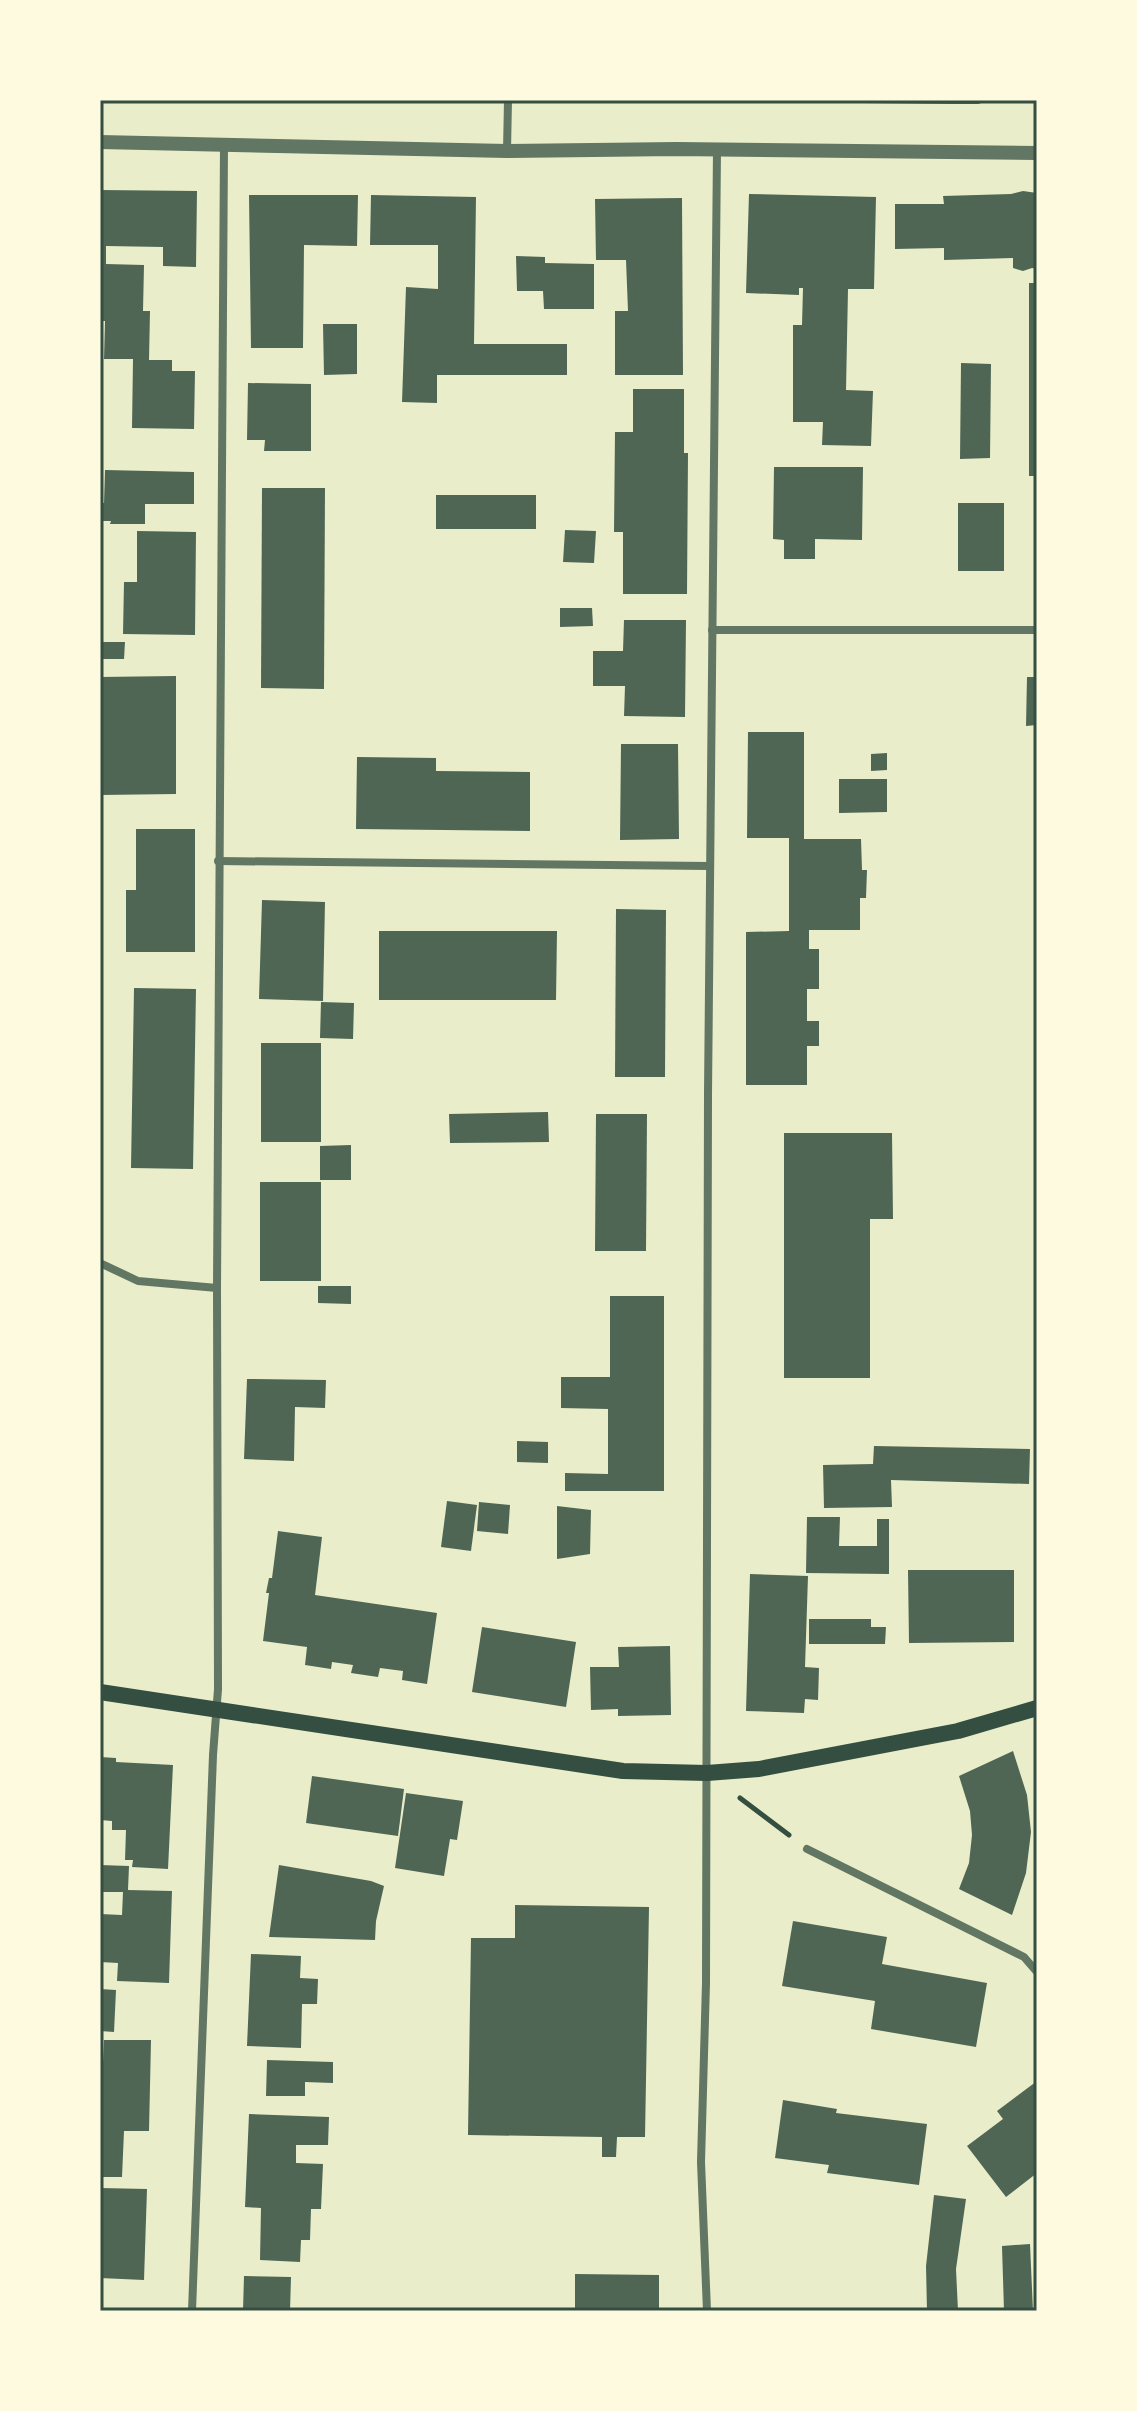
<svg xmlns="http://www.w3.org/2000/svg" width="1137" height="2411" viewBox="0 0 1137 2411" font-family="Figtree,sans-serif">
	<rect width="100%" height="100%" fill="#e9edc9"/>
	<g fill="#4f6655">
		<path d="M862 100H988V101L978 104H952L862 103Z"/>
		<path d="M100 190 197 191 196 267 163 266V247L106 246V264L144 265 143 311H150L149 360H172V371H195L194 429 132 428 133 359H104L105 321H100Z"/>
		<path d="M1023 191 1037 193V269L1032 268 1023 271 1013 268V258L944 260V248L895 249V204H944L943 196 1011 194Z"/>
		<path d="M749 194 876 197 874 289H848L846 390 873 391 871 446 822 445 823 422H793V325H802L803 288H799V295L746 293Z"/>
		<path d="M249 195H358L357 246 304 245 303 348H251Z"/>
		<path d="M371 195 476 197 474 344H567V375H437V403L402 402 406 287 438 289V245H370Z"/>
		<path d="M682 198 683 375H615V311H628L626 260H596L595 199Z"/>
		<path d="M516 256 545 257V263L594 264V309H544L543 291H517Z"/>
		<rect x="1029" y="283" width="8" height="193"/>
		<path d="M323 324H357V374L324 375Z"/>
		<path d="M961 363 991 364 990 458 960 459Z"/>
		<path d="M248 383 311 384V451H264L265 440H247Z"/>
		<path d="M633 389H684V453H688L687 594H623V532H614L615 432H633Z"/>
		<path d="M774 467H863L862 540 815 539V559H784V540L773 539Z"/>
		<path d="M105 470 194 472V504H145V524H110L111 521H100V503H104Z"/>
		<path d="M262 488H325L324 689 261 688Z"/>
		<rect x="436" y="495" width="100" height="34"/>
		<rect x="958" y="503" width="46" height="68"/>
		<path d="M565 530 596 531 594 563 563 562Z"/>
		<path d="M137 531 196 532 195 635 123 634 124 582H137Z"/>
		<path d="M560 608H592L593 626 560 627Z"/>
		<path d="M624 620H686L685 717 624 716 625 686H593V651H623Z"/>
		<path d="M100 642H125L124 659H100Z"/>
		<path d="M176 676V794L100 795V677Z"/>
		<path d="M1027 677H1037V725L1026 726Z"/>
		<path d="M748 732H804V839H861L862 870H867L866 898H860V930H809V949H819V989H807V1021H819V1046H807V1085H746V932L789 931V838H747Z"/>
		<path d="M621 744H678L679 839 620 840Z"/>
		<path d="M887 753V770L871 771V754Z"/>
		<path d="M357 757 436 758V771L530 772V831L356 829Z"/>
		<path d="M839 779H887V812L839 813Z"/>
		<path d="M136 829H195V952H126V890H136Z"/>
		<path d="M262 900 325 902 323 1001 259 999Z"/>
		<path d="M616 909 666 910 665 1077H615Z"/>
		<path d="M379 931H557L556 1000H379Z"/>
		<path d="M134 988 196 989 193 1169 131 1168Z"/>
		<path d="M321 1002 354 1003 353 1039 320 1038Z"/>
		<rect x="261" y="1043" width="60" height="99"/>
		<path d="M548 1112 549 1142 450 1143 449 1114Z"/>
		<path d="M596 1114H647L646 1251H595Z"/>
		<path d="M784 1133H892L893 1219H870V1378H784Z"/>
		<path d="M351 1145V1180H320V1146Z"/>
		<rect x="260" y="1182" width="61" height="99"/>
		<path d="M318 1286H351V1304L318 1303Z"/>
		<path d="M610 1296H664V1491H565V1473L608 1474V1409L561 1408V1377H610Z"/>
		<path d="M247 1379 326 1380 325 1408 295 1407 294 1461 244 1459Z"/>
		<path d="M517 1441 548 1442V1463L517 1462Z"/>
		<path d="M874 1446 1030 1449 1029 1484 891 1480 892 1507 824 1508 823 1465 873 1464Z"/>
		<path d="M447 1501 477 1505 471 1551 441 1547Z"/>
		<path d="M479 1502 510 1505 508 1534 477 1531Z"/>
		<path d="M557 1506 591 1510 590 1554 557 1559Z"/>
		<path d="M807 1517H840L839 1546H877V1519H889V1574L806 1573Z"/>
		<path d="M278 1531 322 1537 315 1595 437 1613 427 1684 402 1680 403 1671 380 1668 378 1677 351 1673 353 1665 332 1662 331 1669 305 1665 307 1647 263 1641 269 1593H266L269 1578H272Z"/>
		<path d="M908 1570H1014V1642L909 1643Z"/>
		<path d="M750 1574 808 1576 805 1667 819 1668 818 1700 805 1699 804 1713 746 1711Z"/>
		<path d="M809 1619H871V1627H886L885 1644H809Z"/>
		<path d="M482 1627 576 1642 566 1707 472 1692Z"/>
		<path d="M670 1646 671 1715 618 1716V1709L591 1710 590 1667H619L618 1647Z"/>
		<path d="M1013 1751 1027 1795 1031 1832 1026 1873 1012 1915 959 1889 969 1863 972 1835 970 1811 959 1776Z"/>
		<path d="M100 1757 116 1758V1762L173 1765 168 1869 132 1867 133 1860H125L126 1830H112V1821L100 1820Z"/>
		<path d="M312 1776 404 1789 398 1836 306 1823Z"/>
		<path d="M406 1793 463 1801 457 1840 450 1839 444 1876 395 1868Z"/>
		<path d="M100 1865 129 1866 128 1890 172 1891 169 1983 117 1981 118 1963 100 1962V1914L122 1915 123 1892H100Z"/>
		<path d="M279 1865 371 1881 384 1886 376 1921 375 1940 269 1937Z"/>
		<path d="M515 1905 649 1907 645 2137H617L616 2157H602V2137L468 2135 471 1938H515Z"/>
		<path d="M793 1921 887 1937 882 1964 987 1983 976 2047 871 2029 875 2001 782 1986Z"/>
		<path d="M251 1954 301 1956 300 1978 318 1979 317 2004H302L301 2048 247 2046Z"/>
		<path d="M100 1989 116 1990 114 2032 100 2031Z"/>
		<path d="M104 2040H151L149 2131H124L122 2177H100V2085H102Z"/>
		<path d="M267 2060 333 2062V2083L305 2082V2096H266Z"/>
		<path d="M1037 2081V2173L1006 2197 967 2146 1003 2119 997 2111Z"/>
		<path d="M783 2100 837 2109 836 2113 927 2124 919 2185 827 2173 829 2165 775 2158Z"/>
		<path d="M249 2114 329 2117 328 2145H296V2163L323 2164 321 2209H311L310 2240H301L300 2262 260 2260 261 2208 245 2207Z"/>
		<path d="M101 2188 147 2189 144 2280 100 2278Z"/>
		<path d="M934 2195 966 2199 956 2269 958 2311H927L926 2266Z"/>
		<path d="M1030 2244 1033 2311H1004L1002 2246Z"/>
		<path d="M575 2274 659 2275V2311H575Z"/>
		<path d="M244 2276 291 2277 290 2311H243Z"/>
	</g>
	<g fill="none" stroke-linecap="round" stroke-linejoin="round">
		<path stroke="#344e41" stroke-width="5" d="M740 1798 789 1835"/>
		<g stroke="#617663" stroke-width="8">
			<path d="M507 151 508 100"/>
			<path d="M712 630H1037"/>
			<path d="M218 861 710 866"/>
			<path d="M100 1263 138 1281 217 1288"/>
			<path d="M807 1849 1024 1957 1037 1972"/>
			<path d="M192 2311 213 1755 218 1689 217 1288 224 144"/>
			<path d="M707 2311 701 2162 706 1983 708 1094 717 150"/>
		</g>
		<path stroke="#617663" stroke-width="14" d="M100 142 507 151 677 149 1037 153"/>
		<path stroke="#344e41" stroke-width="16" d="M100 1692 623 1771 707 1773 759 1769 958 1731 1037 1708"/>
	</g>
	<rect width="1137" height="2411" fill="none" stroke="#fefae0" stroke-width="204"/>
	<rect x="102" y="102" width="933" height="2207" fill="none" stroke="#344e41" stroke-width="3"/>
</svg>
